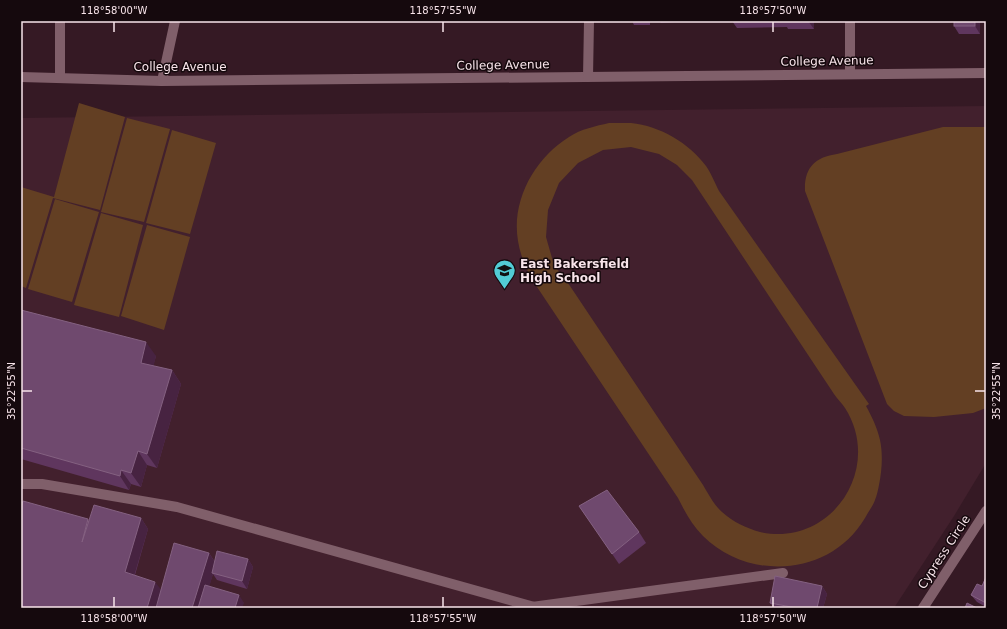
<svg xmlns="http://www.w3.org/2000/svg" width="1007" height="629" viewBox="0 0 1007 629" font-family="'DejaVu Sans',sans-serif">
	<rect width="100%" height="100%" fill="#351924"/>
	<path fill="#42202d" d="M986 106V463L954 516 894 608H21V118Z"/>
	<g fill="#633f23" fill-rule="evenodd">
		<path d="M79 103 125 117 100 210 53 198 26 288 21 286V187L54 197Z"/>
		<path d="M127 118 170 129 144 222 101 212Z"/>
		<path d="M609 123C616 123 624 123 631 123 660 126 689 143 706 166 711 173 715 183 719 191L869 404 866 406C872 417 877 427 880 440 883 454 882 470 879 485 878 490 877 495 875 500 873 506 868 512 865 518 831 576 749 582 703 536 692 525 685 512 678 498L531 278C525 266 520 254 518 241 511 200 535 158 569 137 581 129 596 126 609 123ZM631 147 659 154 677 165 692 180 834 394C837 399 842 403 845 408 884 469 830 548 760 532 746 528 733 522 722 512 714 505 709 495 703 485L570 286 554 265 546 237 548 210 559 183 578 163 603 150Z"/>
		<path d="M943 127H986V408L973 413 934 417 904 416 894 411 887 404 805 191C804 168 815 157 837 154Z"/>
		<path d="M172 130 216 143 190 234 146 223Z"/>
		<path d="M55 199 99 212 72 302 28 289Z"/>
		<path d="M101 213 143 225 119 317 74 305Z"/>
		<path d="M147 225 190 237 164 330 121 316Z"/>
	</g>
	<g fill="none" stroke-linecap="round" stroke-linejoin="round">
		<g stroke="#805f6a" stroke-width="10">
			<path d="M60 21V78"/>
			<path d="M850 74V21"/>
			<path d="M21 77 162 81 986 73"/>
			<path d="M588 77 589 21"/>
			<path d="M162 81 175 21"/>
			<path d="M21 484H42L177 507 538 608"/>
			<path d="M532 607 783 573"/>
			<path d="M923 608 986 511"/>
		</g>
	</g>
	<g fill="#5f365e">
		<path d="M632 21H650V25H634Z"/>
		<path d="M659 21H675V22L661 23Z"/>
		<path d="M732 21H814V29H788L787 27 737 28Z"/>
		<path d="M980 21V34H959L954 26Z"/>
		<path d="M21 310 156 356 153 366 172 370 181 384 157 468 147 465 141 487 131 484 129 490 21 459Z"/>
		<path d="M579 506 639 532 646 543 619 564Z"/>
		<path d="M141 518 148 529 135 575 161 590 209 553 215 562 248 559 253 567 247 589 217 580 213 574 209 586 244 603 21 608 88 519 89 521Z"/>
		<path d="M986 577V607L977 602 971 595 982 586Z"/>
		<path d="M822 586 827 594 823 608H774L770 603Z"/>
	</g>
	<g fill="#472341">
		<path d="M808 21H814V29Z"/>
		<path d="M975 21H980V34L975 26Z"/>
		<path d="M146 342 156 356 151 377 141 363Z"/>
		<path d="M172 370 181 384 157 468 147 454Z"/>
		<path d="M138 451 147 465 141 487 131 473Z"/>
		<path d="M121 470 131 484 129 490 120 476Z"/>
		<path d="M141 518 148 529 132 583 125 572Z"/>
		<path d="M209 553 216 564 212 573 213 574 203 608H192Z"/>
		<path d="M248 559 253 567 247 589 242 581Z"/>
		<path d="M155 582 163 592 158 608H147Z"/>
		<path d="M822 586 827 594 823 608H817Z"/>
		<path d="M239 595 244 603 242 608H235Z"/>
	</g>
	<g fill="#6f496e" stroke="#846181">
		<rect x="954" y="21" width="21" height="5"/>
		<path d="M21 310 146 342 141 363 172 370 147 454 138 451 131 473 121 470 120 476 21 448Z"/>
		<path d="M607 490 639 532 612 554 579 506Z"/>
		<path d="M23 501 88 519 82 542 94 505 141 518 125 572 155 582 147 608H21V507Z"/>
		<path d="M174 543 209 553 192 608H156Z"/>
		<path d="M217 551 248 559 242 581 212 573Z"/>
		<path d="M775 576 822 586 817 608H797L770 603Z"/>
		<path d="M986 577V603L971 595 977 584 982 586Z"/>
		<path d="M205 585 239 595 235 608H198Z"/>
		<path d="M967 603 977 608H965Z"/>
	</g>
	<path fill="none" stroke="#f8e4ea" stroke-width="1.5" d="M114 22V32M443 22V32M773 22V32M22 391H32M975 391H985M114 597V607M443 597V607M773 597V607"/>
	<defs>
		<symbol id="school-pin" viewBox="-11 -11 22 30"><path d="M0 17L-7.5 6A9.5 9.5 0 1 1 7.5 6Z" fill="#52ccd5" stroke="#15090d"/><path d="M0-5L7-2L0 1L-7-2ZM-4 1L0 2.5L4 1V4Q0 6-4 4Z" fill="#111"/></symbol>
	</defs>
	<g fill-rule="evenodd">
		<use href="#school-pin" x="492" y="258" width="25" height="34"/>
	</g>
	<g text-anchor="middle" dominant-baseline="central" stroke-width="3" stroke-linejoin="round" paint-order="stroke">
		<g font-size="12" fill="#f8e4ea" stroke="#15090d">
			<text transform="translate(827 61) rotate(-1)">College Avenue</text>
			<text transform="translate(503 65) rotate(-1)">College Avenue</text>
			<text x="180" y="67">College Avenue</text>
			<text transform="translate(944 552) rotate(-57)">Cypress Circle</text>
		</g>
		<g font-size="12" font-weight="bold" fill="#f8e4ea" stroke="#15090d" text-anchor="start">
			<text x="520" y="264">East Bakersfield<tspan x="520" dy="14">High School</tspan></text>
		</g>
	</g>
	<rect width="1007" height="629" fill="none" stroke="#15090d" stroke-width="44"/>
	<rect x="22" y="22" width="963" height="585" fill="none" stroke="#f8e4ea" stroke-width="1.5"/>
	<g font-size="10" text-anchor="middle" fill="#f8e4ea">
		<text x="114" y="14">118°58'00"W</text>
		<text x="443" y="14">118°57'55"W</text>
		<text x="773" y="14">118°57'50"W</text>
		<text transform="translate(11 391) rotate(-90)" y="4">35°22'55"N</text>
		<text transform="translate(996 391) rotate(-90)" y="4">35°22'55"N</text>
		<text x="114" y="622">118°58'00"W</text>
		<text x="443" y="622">118°57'55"W</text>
		<text x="773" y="622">118°57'50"W</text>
	</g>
</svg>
